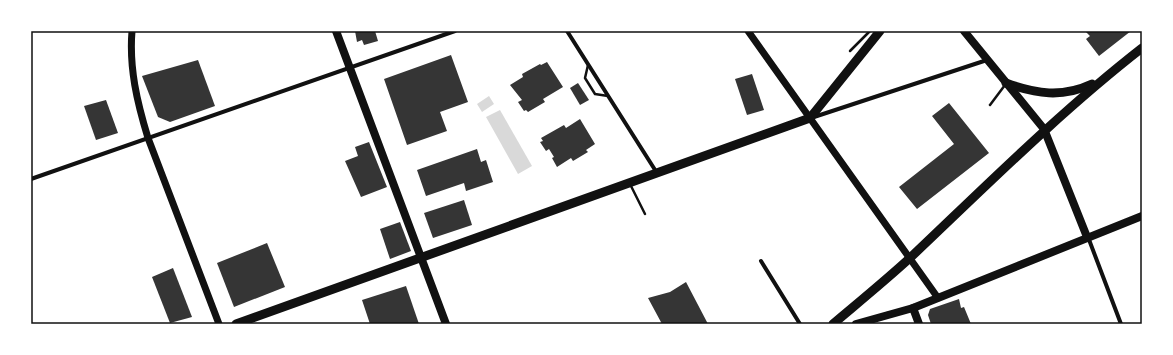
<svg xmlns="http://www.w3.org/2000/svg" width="1173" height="355" viewBox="0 0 1173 355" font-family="'Fira Sans',sans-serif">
	<rect width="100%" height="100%" fill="#fff"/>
	<g fill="#d9d9d9">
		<path d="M489 96 494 104 482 112 477 104Z"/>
		<path d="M500 110 532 166 518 174 486 117Z"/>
	</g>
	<g fill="#353535">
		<path d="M355 31H375L378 41 364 45 362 40 357 42Z"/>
		<path d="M1085 31H1131L1099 56 1086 39 1090 36Z"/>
		<path d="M451 55 468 102 440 112 447 131 407 145 384 79Z"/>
		<path d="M198 60 215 106 170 122 158 117 142 76Z"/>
		<path d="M547 62 563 87 543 99 545 102 528 112 526 110 524 111 518 102 522 100 510 85 523 77 522 74 540 64 541 65Z"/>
		<path d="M752 74 764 110 747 115 735 79Z"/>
		<path d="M578 83 589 100 580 105 570 88Z"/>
		<path d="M106 100 118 133 96 140 84 106Z"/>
		<path d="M949 103 989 153 917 209 899 187 954 144 932 116Z"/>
		<path d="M580 119 595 144 586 150 588 152 573 161 571 158 557 167 552 158 554 157 549 149 546 151 540 142 543 141 541 138 564 125 566 128Z"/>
		<path d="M369 142 387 187 361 197 345 161 358 156 355 147Z"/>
		<path d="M477 149 481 162 486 160 493 182 466 191 464 183 426 196 417 170Z"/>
		<path d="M464 200 472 225 433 238 424 213Z"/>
		<path d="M400 222 411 251 390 259 380 229Z"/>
		<path d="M267 243 285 287 234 307 217 263Z"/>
		<path d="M173 268 192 317 170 323 152 277Z"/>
		<path d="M686 282 708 324H662L648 298 670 292Z"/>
		<path d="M406 286 419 324H370L362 300Z"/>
		<path d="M959 299 961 308 964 307 971 324H931L928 315 930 309Z"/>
	</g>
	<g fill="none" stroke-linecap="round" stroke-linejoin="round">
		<g stroke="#111" stroke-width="2.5">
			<path d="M850 51 870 31"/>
			<path d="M588 65 585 78 595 94 608 96"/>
			<path d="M990 105 1005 85"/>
			<path d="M630 184 645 214"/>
		</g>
		<g stroke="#111" stroke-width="4">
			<path d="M567 31 657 173"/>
			<path d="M814 117 987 60"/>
			<path d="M31 179 455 31"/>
			<path d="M1088 237 1121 324"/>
			<path d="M761 261 800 324"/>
		</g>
		<g stroke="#111" stroke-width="7">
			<path d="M132 31C129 68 137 102 148 138L219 324"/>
			<path d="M748 31 938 298"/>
		</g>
		<g stroke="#111" stroke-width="8">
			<path d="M336 31 446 324"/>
			<path d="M964 31 1044 129 1087 237"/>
			<path d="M913 308 919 324"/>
			<path d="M856 324 913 308 1142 216"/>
		</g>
		<g stroke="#111" stroke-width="9">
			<path d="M1006 83C1036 94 1062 98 1092 84"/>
			<path d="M236 324 810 118 880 31"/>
			<path d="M833 324C859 302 886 280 911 257 987 185 1060 112 1142 48"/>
		</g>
	</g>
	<rect width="1173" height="355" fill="none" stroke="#ffffff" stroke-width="64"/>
	<rect x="32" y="32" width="1109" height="291" fill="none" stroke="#111" stroke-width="1.5"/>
</svg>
